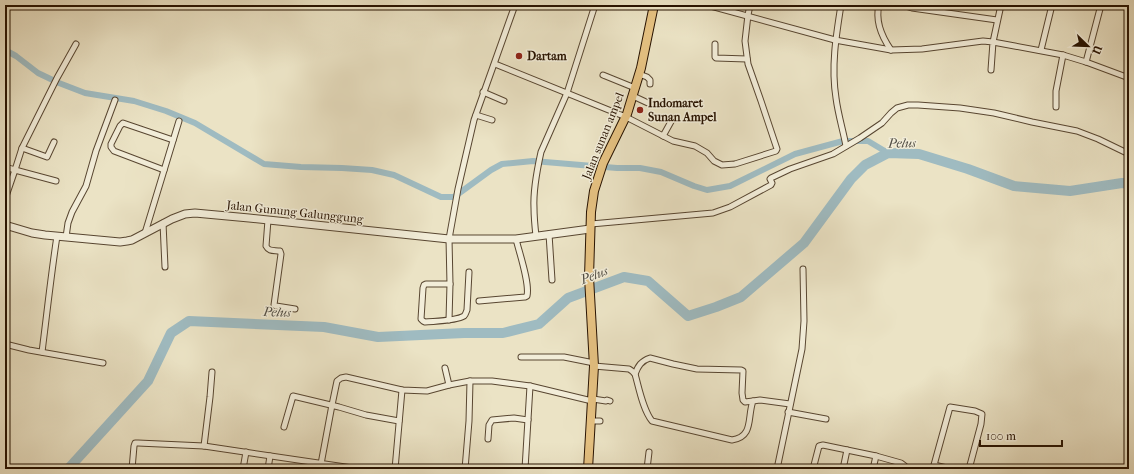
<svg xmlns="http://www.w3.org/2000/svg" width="1134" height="474" viewBox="0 0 1134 474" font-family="'IM FELL French Canon',serif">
	<rect width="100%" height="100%" fill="#ebe3c5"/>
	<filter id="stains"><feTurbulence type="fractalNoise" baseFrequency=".005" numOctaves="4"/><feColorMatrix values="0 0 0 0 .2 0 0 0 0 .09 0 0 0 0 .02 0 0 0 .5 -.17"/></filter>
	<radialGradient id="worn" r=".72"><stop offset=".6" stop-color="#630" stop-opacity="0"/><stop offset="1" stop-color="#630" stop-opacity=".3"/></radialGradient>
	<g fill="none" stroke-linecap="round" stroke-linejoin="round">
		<path stroke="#9fbbc1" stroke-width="6" d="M5 50 16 56 38 73 59 83 85 93 134 101 166 111 195 123 264 164 301 167 342 168 372 170 394 175 441 197H454L491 170 502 164 533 161 617 168H640L661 172 694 186 707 190 730 186 795 154 843 141H868L888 153"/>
		<path stroke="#9fbbc1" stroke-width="10" d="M68 469 148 381 171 333 189 321 324 327 378 337 464 333H503L539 324 568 298 624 277 648 281 688 316 716 307 741 297 804 243 851 179 865 165 888 153 919 154 968 169 1014 186 1070 191 1122 183 1129 184"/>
		<defs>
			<g id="minor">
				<path d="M707 5 835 40 891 50 922 49 983 41 993 42 991 70"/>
				<path d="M841 5C836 36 831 67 836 98 838 114 843 130 846 146"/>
				<path d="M879 5C875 21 882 37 891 50"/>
				<path d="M902 5 912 8 997 20"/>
				<path d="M1001 5 993 42 1063 55 1086 62 1129 78"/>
				<path d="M715 44V57L716 58 747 59"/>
				<path d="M1041 50 1052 5"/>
				<path d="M1086 62 1101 5"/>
				<path d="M495 64 626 117 673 141 695 146 707 153 714 161 722 165 735 164 776 151 777 149 761 101 748 64 745 41 748 15 750 5"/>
				<path d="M639 74 647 77 650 80V84"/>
				<path d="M603 75 635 88"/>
				<path d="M483 92 504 101"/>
				<path d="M633 96 648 103"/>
				<path d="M1056 107V91L1063 55"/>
				<path d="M476 115 492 120"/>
				<path d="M663 136 673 118"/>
				<path d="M22 148 47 157 54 142"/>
				<path d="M5 167 15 170 22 148 57 78 76 44"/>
				<path d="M164 170 114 151 111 147V144L120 126 123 123 173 140"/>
				<path d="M5 199 15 170 56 181"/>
				<path d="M268 220 266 246C269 252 274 250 280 251L281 254 274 305 276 306 295 309"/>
				<path d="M163 223 165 267"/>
				<path d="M591 224 713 213 730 207 771 185 772 183 770 179 771 178 790 169 833 154 860 138 882 123 891 113 897 108 908 105H918L960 108 994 113 1032 122 1077 131 1098 139 1129 154"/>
				<path d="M145 233 179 121"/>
				<path d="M549 234 552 280"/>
				<path d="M536 236C535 227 534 217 534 208 533 190 537 170 541 152L567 93 595 5"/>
				<path d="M66 237 68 223 72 212 86 186 96 151 115 100"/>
				<path d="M450 284H426L424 285 423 288 421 319 423 321 425 322C435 321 456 321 464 316 466 314 466 312 467 310L469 272"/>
				<path d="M479 301 525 297 527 296C530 283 519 252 516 239"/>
				<path d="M449 320 450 284 449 239 458 189 474 120 515 5"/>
				<path d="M5 344 29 350 103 363"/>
				<path d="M42 352C47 313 51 275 57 236"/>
				<path d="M521 357H564L594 363"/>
				<path d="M594 366 629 369 632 371 635 374C639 388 643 410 652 421L732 440C754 437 747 417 753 401L760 400 790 404"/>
				<path d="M445 368 449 385"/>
				<path d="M635 374C638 366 641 361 650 358L673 364 697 369 741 370 743 371 742 393 743 400 745 402 753 401"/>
				<path d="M593 399 606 401 607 400 610 401"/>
				<path d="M788 412 826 419"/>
				<path d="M591 421H600"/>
				<path d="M284 427 293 396 339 407 366 415 399 421"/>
				<path d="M488 439 489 425 492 420 514 418 528 420"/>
				<path d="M204 446 210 397 212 372"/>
				<path d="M876 456 901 463 905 466 904 469"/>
				<path d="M321 464 332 405 337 381 341 378 346 377 402 390 427 391 449 385 470 381H492L530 386 592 401"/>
				<path d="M934 465 950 407 975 411 982 414 981 424 969 469"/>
				<path d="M132 469 134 446 135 443H138L204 446 359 469"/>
				<path d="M243 469 246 452"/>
				<path d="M268 469 270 456"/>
				<path d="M395 469 402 390"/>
				<path d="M465 469 469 421 470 381"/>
				<path d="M525 469 530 386"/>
				<path d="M647 469 649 452"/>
				<path d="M777 469 802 349 804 321 803 269"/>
				<path d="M813 469 819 446 823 445 876 456 873 469"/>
				<path d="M843 469 847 450"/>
				<path d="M933 469 934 465 951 469"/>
			</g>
			<path id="tertiary" d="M5 225 32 233 45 235 120 242 127 241 132 240 172 219 185 214 195 213 249 218 449 239H516L590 229"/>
			<path id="primary" d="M588 469 594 366 589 277 591 212 594 191 603 163 627 114 641 68 654 5"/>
		</defs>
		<use href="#minor" stroke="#584631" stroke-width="7"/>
		<use href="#tertiary" stroke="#584631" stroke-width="9"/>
		<use href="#primary" stroke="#271200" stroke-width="10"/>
		<use href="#minor" stroke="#f2edd9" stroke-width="5"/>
		<use href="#tertiary" stroke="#f2edd9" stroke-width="7"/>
		<use href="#primary" stroke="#e6c282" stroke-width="8"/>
	</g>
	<g fill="#8f2418" stroke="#f2edd9" stroke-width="1.5">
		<circle cx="519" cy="56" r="4"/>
		<circle cx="640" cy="110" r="4"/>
	</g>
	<g text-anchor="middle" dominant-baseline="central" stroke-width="3" stroke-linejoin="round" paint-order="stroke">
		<g font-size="12" font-weight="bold" fill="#271200" stroke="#f2edd9" text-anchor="start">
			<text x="527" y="56">Dartam</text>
			<text x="648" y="103">Indomaret<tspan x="648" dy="14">Sunan Ampel</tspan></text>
		</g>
		<g font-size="12" fill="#271200" stroke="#f2edd9">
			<text transform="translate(603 136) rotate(-68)">Jalan sunan ampel</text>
			<text transform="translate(295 212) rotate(6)">Jalan Gunung Galunggung</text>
		</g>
		<g font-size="13" font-style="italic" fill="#514d44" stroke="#f2edd9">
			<text transform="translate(902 143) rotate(-1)">Pelus</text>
			<text transform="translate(594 275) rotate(-21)">Pelus</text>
			<text transform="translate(277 312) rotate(2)">Pelus</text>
		</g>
	</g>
	<rect width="1134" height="474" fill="none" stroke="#ebe3c5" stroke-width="20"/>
	<rect x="6" y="6" width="1122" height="462" fill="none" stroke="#271200" stroke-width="2"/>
	<rect x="10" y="10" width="1114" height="454" fill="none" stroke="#271200"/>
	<g transform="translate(1088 46) rotate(113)" stroke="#f2edd9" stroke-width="3" paint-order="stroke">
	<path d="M0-3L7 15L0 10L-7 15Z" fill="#271200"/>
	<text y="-6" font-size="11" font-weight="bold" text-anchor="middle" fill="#271200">U</text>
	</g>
	<path d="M980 440v6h82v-6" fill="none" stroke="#271200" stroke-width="2"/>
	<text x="986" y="440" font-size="12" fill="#271200" stroke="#f2edd9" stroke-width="3" paint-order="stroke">100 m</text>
	<rect width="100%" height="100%" filter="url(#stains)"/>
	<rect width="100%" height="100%" fill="url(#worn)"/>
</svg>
